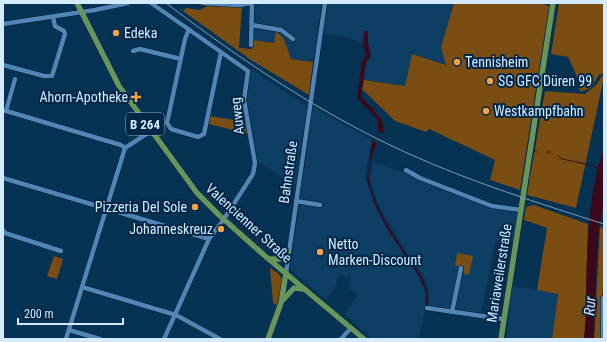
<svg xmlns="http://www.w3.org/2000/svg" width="607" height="342" viewBox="0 0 607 342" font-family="'Roboto Condensed',sans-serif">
	<rect width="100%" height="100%" fill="#063253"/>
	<g fill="#0d3e63">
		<path d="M262 3H322L313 62 291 59 284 39 276 31 274 43 252 40 255 7Z"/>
		<path d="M328 3H454L441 47 447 65 412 54 405 86 364 80 368 43 323 33Z"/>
		<path d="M252 70 307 106 295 186 255 159 245 101 249 71Z"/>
		<path d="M313 107 372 140 366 170V180L375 205 388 230 420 278 425 292V310L419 339H372L344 314 358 296 350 289 351 277 339 275 334 290 326 300 290 269Z"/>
		<path d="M374 161 490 207 518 212 513 242 499 240 495 243 481 313 429 306V291L424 276 408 255 378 204 370 179Z"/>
		<path d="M512 286 558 293 552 339H506Z"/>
	</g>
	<g fill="#7a4d13">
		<path d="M454 3H539L549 6 520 190 490 180 495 160 429 129 426 132 395 121 362 89 364 80 405 86 412 54 446 65 441 47Z"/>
		<path d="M559 3H604V73L599 75 591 88 580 92 576 74 568 57 551 54Z"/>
		<path d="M207 6 242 7 239 48 252 49V40L274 43 276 31 284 39 291 59 313 62 309 95 251 60 183 11 186 8 200 10Z"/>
		<path d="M602 76 604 77 576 208 527 195 545 91 585 94 596 85Z"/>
		<path d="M210 116 246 122 248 134 209 124Z"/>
		<path d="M534 205 588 224 586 319 584 339H552L558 294 537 290 547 228 524 220 526 207Z"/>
		<path d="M600 227 604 228 602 339H594Z"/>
		<path d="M457 253 473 256 469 275 464 274V267L455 266Z"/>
		<path d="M54 256 63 259 57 279 47 276Z"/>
		<path d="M270 268 278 273 282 279 277 305 273 303Z"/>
	</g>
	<g fill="#3b0919">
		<path d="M364 31H368V43L371 56 366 63 361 96 382 120 384 134 378 131V120L357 98 362 61 366 55 363 44Z"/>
		<path d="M372 141 377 143C373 153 367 169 369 179 373 204 391 231 404 251 418 276 427 273 428 306L426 305V292L420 278 388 230 375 205 367 180Z"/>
		<path d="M604 148V204L599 227 596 275 594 339H584C586 323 586 309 586 293 587 247 588 192 604 148Z"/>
	</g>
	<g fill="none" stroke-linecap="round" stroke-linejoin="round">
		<g stroke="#3b0919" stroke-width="1">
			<path d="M535 151 537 152"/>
			<path d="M547 152H550"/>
			<path d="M558 156 562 159 586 164"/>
			<path d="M589 164 599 169"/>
		</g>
		<defs>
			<g id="minor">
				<path d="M151 3 248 71 244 100 255 163 253 174 224 219 209 239 164 339"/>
				<path d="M203 3 239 5 251 3"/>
				<path d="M3 24 95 10 128 3"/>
				<path d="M252 25 281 30 293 39"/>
				<path d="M189 29 185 39 167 123 171 129 198 137 204 134 221 52"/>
				<path d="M251 45 252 3"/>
				<path d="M133 51 140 49 181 59"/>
				<path d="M3 65 44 76H52L65 34 64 31 55 26 53 17"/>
				<path d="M3 110 121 145 125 148"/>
				<path d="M6 111 15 79"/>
				<path d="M406 170 420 178 492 206 521 210"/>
				<path d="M3 178 209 239"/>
				<path d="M296 201 320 205"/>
				<path d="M3 230 5 233 61 251"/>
				<path d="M286 273 325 3"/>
				<path d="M82 287 176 315 220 339"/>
				<path d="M427 308 503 319"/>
				<path d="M452 312 461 268"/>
				<path d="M69 330 100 339"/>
				<path d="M66 339 125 148 151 131"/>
				<path d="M341 339 351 328"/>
				<path d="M603 339V298"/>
			</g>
			<g id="major">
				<path d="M77 3 119 86 197 193 219 215 265 256 364 339"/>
				<path d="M269 259H280L288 252"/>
				<path d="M283 300 294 288 304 289"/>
				<path d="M268 339 281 303 286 273"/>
				<path d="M501 339 553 3"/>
			</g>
		</defs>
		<use href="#minor" stroke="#00192f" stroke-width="5.5"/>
		<use href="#major" stroke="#00192f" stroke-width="6"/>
		<use href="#minor" stroke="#5085b5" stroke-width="4.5"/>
		<use href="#major" stroke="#67955b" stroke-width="5.5"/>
		<path stroke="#7e9eb8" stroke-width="1" d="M166 3C241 60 321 114 407 153 471 182 538 203 604 224"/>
	</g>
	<g fill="#f4a344" stroke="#002748" stroke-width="1.5">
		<circle cx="116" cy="33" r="4"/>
		<circle cx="457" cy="62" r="4"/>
		<circle cx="490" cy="81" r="4"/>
		<path d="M134 91h4v4h4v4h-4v4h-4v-4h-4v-4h4z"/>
		<circle cx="486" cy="111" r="4"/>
		<circle cx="195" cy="207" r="4"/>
		<circle cx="221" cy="229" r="4"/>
		<circle cx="320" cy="252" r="4"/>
	</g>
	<g text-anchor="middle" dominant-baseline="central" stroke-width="4" stroke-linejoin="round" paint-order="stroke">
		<rect fill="#002748" stroke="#94b0c8" stroke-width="1" x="126" y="113" width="38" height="22" rx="3"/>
		<g font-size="13" font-weight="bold" fill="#d3eaff">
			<text x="145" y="124">B 264</text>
		</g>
		<g font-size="14" fill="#d3eaff" stroke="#002748" text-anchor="start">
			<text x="124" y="33">Edeka</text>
			<text x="465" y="62">Tennisheim</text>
			<text x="498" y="81">SG GFC Düren 99</text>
			<text x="128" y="97" text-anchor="end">Ahorn-Apotheke</text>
			<text x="494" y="111">Westkampfbahn</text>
			<text x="187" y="207" text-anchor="end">Pizzeria Del Sole</text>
			<text x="213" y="229" text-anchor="end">Johanneskreuz</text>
			<text x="328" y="244">Netto<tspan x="328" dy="16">Marken-Discount</tspan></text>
		</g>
		<g font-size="14" fill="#d3eaff" stroke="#002748">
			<text transform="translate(237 116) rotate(-96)">Auweg</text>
			<text transform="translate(288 172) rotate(-82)">Bahnstraße</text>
			<text transform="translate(249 223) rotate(42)">Valencienner Straße</text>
			<text transform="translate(499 273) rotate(-81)">Mariaweilerstraße</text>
		</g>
		<g font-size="15" font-style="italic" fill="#f2d6da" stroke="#002748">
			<text transform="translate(590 306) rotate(-86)">Rur</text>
		</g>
	</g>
	<rect width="607" height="342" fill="none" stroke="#d3eaff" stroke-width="8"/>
	<path d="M18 318v6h105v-6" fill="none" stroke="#d3eaff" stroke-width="2"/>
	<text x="24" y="318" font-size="12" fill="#d3eaff" stroke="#002748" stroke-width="3" paint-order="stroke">200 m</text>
</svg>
